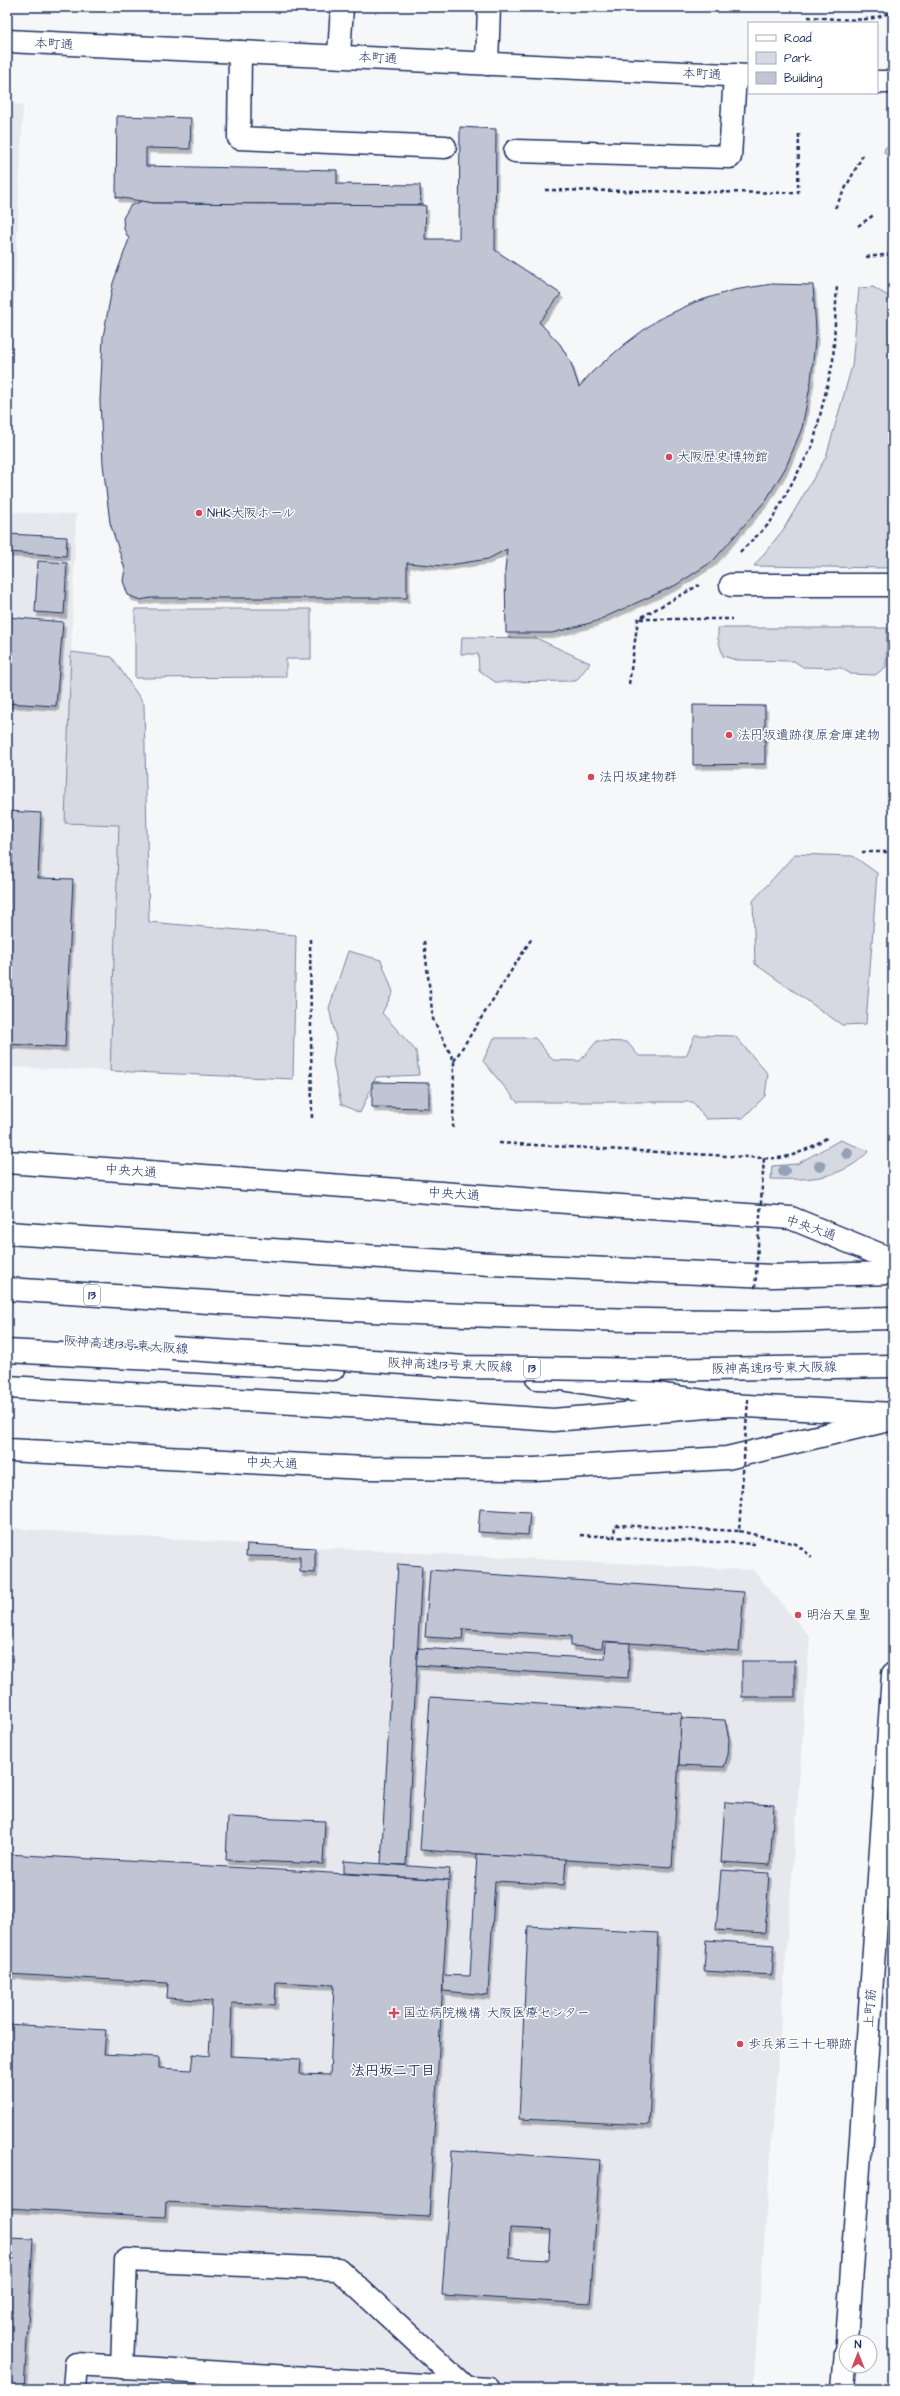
<svg xmlns="http://www.w3.org/2000/svg" width="900" height="2396" viewBox="0 0 900 2396" font-family="'Architects Daughter','Klee One',sans-serif">
	<defs>
		<filter id="shadow"><feDropShadow dx="2.5" dy="4.5" stdDeviation="0" flood-color="#0004"/></filter>
	</defs>
	<rect width="100%" height="100%" fill="#f6f7f9"/>
	<filter id="ink" filterUnits="userSpaceOnUse"><feTurbulence type="fractalNoise" baseFrequency=".025" numOctaves="2"/><feDisplacementMap in="SourceGraphic" scale="8" xChannelSelector="R" yChannelSelector="G"/><feConvolveMatrix kernelMatrix="1 2 1 2 8 2 1 2 1" color-interpolation-filters="sRGB"/></filter>
	<g filter="url(#ink)">
		<g fill="#e6e8ee">
			<path d="M7 104 23 105 7 471Z"/>
			<path d="M7 512 76 514 65 822 119 825 110 1071 7 1067Z"/>
			<path d="M7 1528 247 1544 753 1570 810 1637 753 2389H7Z"/>
		</g>
		<g fill="#d6d9e2" stroke="#7884a0">
			<path d="M891 145H893V163L884 152 885 148Z"/>
			<path d="M873 287 893 299V544L891 568 754 566 783 530 826 457 852 366 859 288Z"/>
			<path d="M135 609H311V659H286V677L135 678Z"/>
			<path d="M718 628H887L886 667 875 675 851 674 841 668 803 667 794 661 736 660 723 656 718 639Z"/>
			<path d="M462 637 536 638 590 663 576 681 495 682 479 670 478 654H461Z"/>
			<path d="M71 652 112 657 144 704 149 922 296 935 293 1079 110 1071 119 825 65 823Z"/>
			<path d="M795 854 853 856 877 873 866 1024 842 1025 755 964 753 901Z"/>
			<path d="M348 951 381 960 393 992 382 1013 416 1051 419 1075 376 1077 360 1113 341 1104 333 1062 336 1039 329 1008Z"/>
			<path d="M695 1035 735 1036 768 1074 765 1096 743 1118 706 1119 693 1102H517L483 1061 494 1038H535L553 1060 580 1061 597 1041 627 1042 639 1056H686Z"/>
			<path d="M840 1140 869 1151C842 1180 808 1180 771 1179L772 1166 797 1164Z"/>
		</g>
		<g fill="#c0c4d3" stroke="#1b2f5e" fill-rule="evenodd" filter="url(#shadow)">
			<path d="M117 116 191 118 190 149 146 148V166L337 170V184L420 185 421 205 153 203 116 197Z"/>
			<path d="M460 127 496 129 495 250 561 294 539 322 560 344 571 363 579 387 592 372 625 344 657 320 695 302 734 290 772 284 813 285 816 330 811 381 802 428 786 467 766 500 713 561 676 585 594 622 552 633H506L505 571 507 549 488 559 443 566 407 563V598H151L140 600 128 595 123 581 125 569 110 523 103 464 100 401 103 337 113 283 129 239 124 229 123 218 130 206 142 201 153 203 421 205 426 206 425 239H459Z"/>
			<path d="M7 534 67 537 66 556 7 552Z"/>
			<path d="M38 561 67 563 64 614 35 612Z"/>
			<path d="M7 617 63 622 56 706 7 703Z"/>
			<path d="M693 705 765 706V764L693 765Z"/>
			<path d="M7 811 41 813 38 878 73 879 65 1047 7 1044Z"/>
			<path d="M372 1082 429 1083V1108L372 1107Z"/>
			<path d="M480 1509 530 1512 528 1535 478 1532Z"/>
			<path d="M247 1544 315 1548V1573L300 1572V1557L246 1556Z"/>
			<path d="M398 1564 422 1566 406 1865 381 1864Z"/>
			<path d="M430 1570 744 1592 739 1651 603 1641 602 1648 571 1646V1636L463 1629 462 1639 425 1637Z"/>
			<path d="M606 1642 630 1643 628 1678 416 1665 418 1648 605 1659Z"/>
			<rect x="742" y="1661" width="53" height="36"/>
			<path d="M430 1697 682 1713 672 1867 420 1850Z"/>
			<path d="M681 1718 725 1720 729 1739 728 1755 724 1767 679 1765Z"/>
			<path d="M725 1802 774 1805 770 1865 721 1862Z"/>
			<path d="M228 1817 325 1821 323 1864 226 1860Z"/>
			<path d="M7 1854 449 1880 429 2217 166 2202 165 2217 7 2208V2024L106 2030 104 2054 159 2057V2068L191 2070 193 2054 209 2056 212 2001 167 1998 168 1983 7 1974ZM276 1982 334 1985 330 2075 300 2074 301 2059 230 2056 232 2003 275 2005Z"/>
			<path d="M477 1854 566 1859 564 1885 495 1881 488 1995 443 1991V1975L470 1976Z"/>
			<path d="M344 1861 450 1869 449 1880 344 1873Z"/>
			<path d="M721 1870 769 1873 765 1933 716 1930Z"/>
			<path d="M528 1926 658 1933 649 2125 519 2119Z"/>
			<path d="M706 1940 774 1945 772 1975 704 1971Z"/>
			<path d="M452 2150 600 2160 590 2304 442 2295ZM510 2228 551 2230 549 2260 509 2258Z"/>
			<path d="M7 2238 33 2239 24 2389H7Z"/>
		</g>
		<g fill="none" stroke-linecap="round" stroke-linejoin="round">
			<defs>
				<g id="minor">
					<path d="M7 41 749 76"/>
					<path d="M240 52 239 138 445 147"/>
					<path d="M339 55 342 7"/>
					<path d="M487 64 489 7"/>
					<path d="M877 82H893"/>
					<path d="M515 151 730 157 735 75"/>
					<path d="M731 585H893"/>
					<path d="M7 1162 791 1218 893 1260"/>
					<path d="M7 1450 365 1468 534 1469 727 1458 893 1419"/>
					<path d="M122 2367 126 2260 338 2269 466 2388"/>
					<path d="M74 2389 76 2364 489 2389"/>
				</g>
				<g id="major">
					<path d="M7 1233 491 1264 772 1276 893 1273"/>
					<path d="M7 1387 365 1407 553 1420 730 1405 893 1414"/>
					<path d="M847 2342 893 1674"/>
					<path d="M843 2389 846 2352"/>
				</g>
				<g id="highway">
					<path d="M7 1289 177 1300"/>
					<path d="M7 1351 333 1369"/>
					<path d="M537 1378 561 1379 730 1405"/>
				</g>
			</defs>
			<use href="#minor" stroke="#1b2f5e" stroke-width="25"/>
			<use href="#major" stroke="#1b2f5e" stroke-width="25"/>
			<use href="#highway" stroke="#1b2f5e" stroke-width="25"/>
			<g stroke="#1b2f5e" stroke-width="2.5" stroke-dasharray="4 3" stroke-linecap="butt">
				<path d="M808 17C835 18 868 25 893 11"/>
				<path d="M545 190 798 193 799 131"/>
				<path d="M835 208 864 153"/>
				<path d="M858 226 875 214"/>
				<path d="M866 257 893 254"/>
				<path d="M740 552 770 523 813 445 833 361 837 285"/>
				<path d="M640 619H732"/>
				<path d="M629 684 638 619 699 585"/>
				<path d="M862 852H887"/>
				<path d="M310 939 312 1121"/>
				<path d="M424 941 433 1019 454 1061 453 1128"/>
				<path d="M454 1061 532 938"/>
				<path d="M764 1158C790 1160 807 1150 828 1137"/>
				<path d="M739 1531 796 1544 812 1557"/>
				<path d="M580 1535 614 1537"/>
			</g>
			<use href="#minor" stroke="#fff" stroke-width="22"/>
			<use href="#major" stroke="#fff" stroke-width="22"/>
			<use href="#highway" stroke="#fff" stroke-width="22"/>
			<defs>
				<g id="highway-bridge">
					<path d="M177 1300C362 1312 546 1320 731 1321 785 1322 839 1319 893 1318"/>
					<path d="M172 1348 466 1367 651 1370 893 1366"/>
				</g>
			</defs>
			<use href="#highway-bridge" stroke="#1b2f5e" stroke-width="25" stroke-linecap="butt"/>
			<g stroke="#1b2f5e" stroke-width="2.5" stroke-dasharray="4 3" stroke-linecap="butt">
				<path d="M499 1143 764 1158 755 1289"/>
				<path d="M748 1399 739 1531 615 1525 614 1537 755 1544"/>
			</g>
			<use href="#highway-bridge" stroke="#fff" stroke-width="22"/>
		</g>
		<g fill="#97a1b6">
			<circle cx="847" cy="1153" r="6"/>
			<circle cx="820" cy="1166" r="6"/>
			<circle cx="784" cy="1171" r="6"/>
		</g>
	</g>
	<g fill="#d1495b" stroke="#fff" stroke-width="1.5">
		<circle cx="669" cy="457" r="4"/>
		<circle cx="199" cy="513" r="4"/>
		<circle cx="729" cy="735" r="4"/>
		<circle cx="591" cy="777" r="4"/>
		<circle cx="798" cy="1615" r="4"/>
		<path d="M392 2007h4v4h4v4h-4v4h-4v-4h-4v-4h4z"/>
		<circle cx="740" cy="2044" r="4"/>
	</g>
	<g text-anchor="middle" dominant-baseline="central" stroke-width="3" stroke-linejoin="round" paint-order="stroke">
		<g fill="#fff" stroke="#5f6d8e" stroke-width="1">
			<rect x="84" y="1285" width="16" height="20" rx="3"/>
			<rect x="524" y="1358" width="16" height="20" rx="3"/>
		</g>
		<g font-size="12" font-weight="bold" fill="#1b2f5e">
			<text x="92" y="1295">13</text>
			<text x="532" y="1368">13</text>
		</g>
		<g font-size="13" fill="#1b2f5e" stroke="#fff">
			<text transform="translate(54 44) rotate(3)">本町通</text>
			<text transform="translate(378 58) rotate(3)">本町通</text>
			<text transform="translate(702 74) rotate(3)">本町通</text>
			<text transform="translate(131 1171) rotate(4)">中央大通</text>
			<text transform="translate(454 1194) rotate(4)">中央大通</text>
			<text transform="translate(811 1228) rotate(19)">中央大通</text>
			<text transform="translate(126 1345) rotate(4)">阪神高速13号東大阪線</text>
			<text transform="translate(450 1365) rotate(2)">阪神高速13号東大阪線</text>
			<text transform="translate(774 1368) rotate(-1)">阪神高速13号東大阪線</text>
			<text transform="translate(272 1463) rotate(3)">中央大通</text>
			<text transform="translate(870 2008) rotate(-86)">上町筋</text>
		</g>
		<g font-size="13" fill="#1b2f5e" stroke="#fff" text-anchor="start">
			<text x="677" y="457">大阪歴史博物館</text>
			<text x="207" y="513">NHK大阪ホール</text>
			<text x="737" y="735">法円坂遺跡復原倉庫建物</text>
			<text x="599" y="777">法円坂建物群</text>
			<text x="806" y="1615">明治天皇聖</text>
			<text x="403" y="2013">国立病院機構 大阪医療センター</text>
			<text x="748" y="2044">歩兵第三十七聯跡</text>
		</g>
		<g font-size="14" font-weight="bold" fill="#1b2f5e" stroke="#fff">
			<text x="393" y="2071">法円坂二丁目</text>
		</g>
	</g>
	<rect width="900" height="2396" fill="none" stroke="#fff" stroke-width="24"/>
	<rect x="12" y="12" width="876" height="2372" fill="none" stroke="#1b2f5e" stroke-width="1.5" filter="url(#ink)"/>
	<rect x="748" y="22" width="130" height="72" fill="#ffffff" stroke="#a4acbf"/>
	<rect x="756" y="35" width="20" height="6" fill="#ffffff" stroke="#a4acbf"/>
	<text x="784" y="42" font-size="12" fill="#1b2f5e">Road</text>
	<rect x="756" y="52" width="20" height="12" fill="#d6d9e2" stroke="#a4acbf"/>
	<text x="784" y="62" font-size="12" fill="#1b2f5e">Park</text>
	<rect x="756" y="72" width="20" height="12" fill="#c0c4d3" stroke="#a4acbf"/>
	<text x="784" y="82" font-size="12" fill="#1b2f5e">Building</text>
	<g transform="translate(858 2354)"><circle r="19" fill="#ffffff" stroke="#a4acbf"/>
	<path d="M0-3L7 15L0 10L-7 15Z" fill="#d1495b"/>
	<text y="-6" font-size="11" font-weight="bold" text-anchor="middle" fill="#1b2f5e">N</text>
	</g>
</svg>
